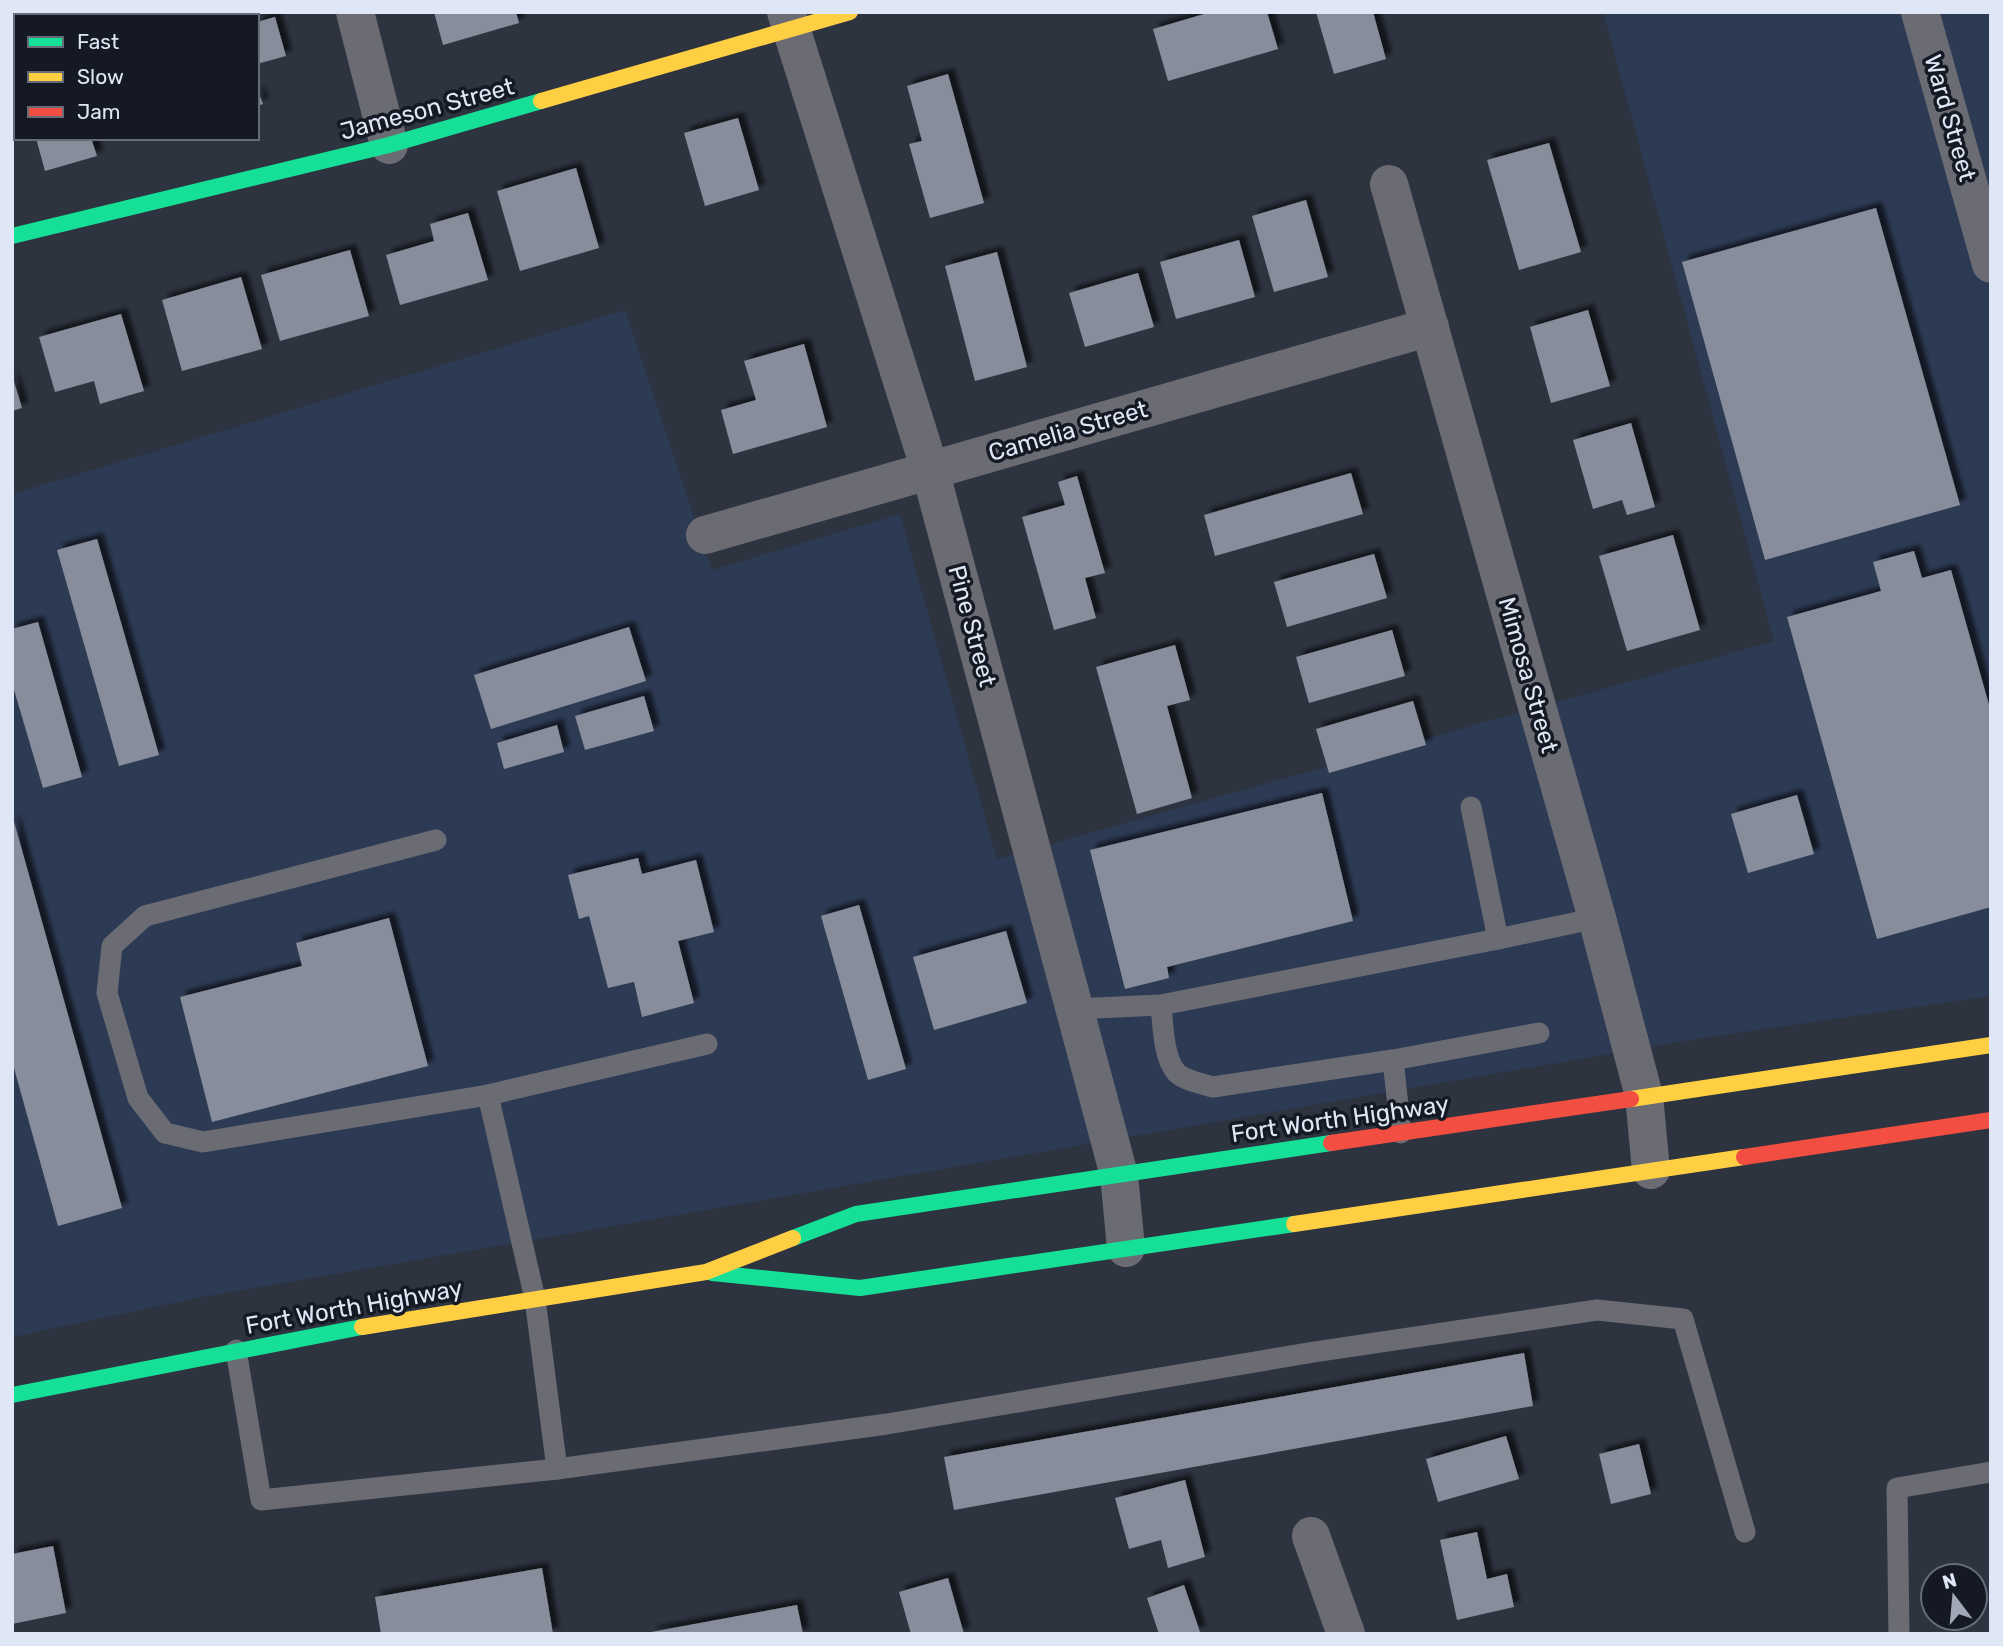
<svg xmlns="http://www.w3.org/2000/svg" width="2003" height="1646" viewBox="0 0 2003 1646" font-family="Rubik,sans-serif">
	<defs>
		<filter id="shadow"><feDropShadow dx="6" dy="-6" stdDeviation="2" flood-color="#0009"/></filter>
	</defs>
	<rect width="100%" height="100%" fill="#2d333f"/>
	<path fill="#2d3a54" d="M1603 12H1991V996L1696 1039 202 1297 12 1337V494L625 310 712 570 900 514 997 859 1774 641Z"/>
	<g fill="#878d9b" filter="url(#shadow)">
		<path d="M20 12H75L76 16H21Z"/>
		<path d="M434 12H516L519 23 443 45Z"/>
		<path d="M1211 12H1267L1278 49 1168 81 1153 29Z"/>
		<path d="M1316 12H1373L1386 59 1334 74Z"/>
		<path d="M275 17 286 56 257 64V22Z"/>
		<path d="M948 74 984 203 930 218 909 144 922 141 907 86Z"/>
		<path d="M257 89 263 104 257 106Z"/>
		<path d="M738 118 759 190 705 206 684 133Z"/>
		<path d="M36 138H91L97 156 45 171Z"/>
		<path d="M1549 143 1581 252 1519 270 1487 160Z"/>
		<path d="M576 168 599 248 520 271 497 191Z"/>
		<path d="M1306 200 1328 277 1274 292 1252 216Z"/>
		<path d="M1876 208 1960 505 1765 560 1682 262Z"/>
		<path d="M468 213 488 280 400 305 386 255 434 241 430 224Z"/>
		<path d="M1239 240 1255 297 1176 319 1160 262Z"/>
		<path d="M350 250 369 316 280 341 261 275Z"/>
		<path d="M997 252 1027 367 975 381 945 266Z"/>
		<path d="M1138 273 1154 327 1085 347 1069 293Z"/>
		<path d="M241 277 262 349 182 371 162 300Z"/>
		<path d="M1588 310 1610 386 1551 403 1530 327Z"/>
		<path d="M121 314 144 391 100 404 94 381 55 392 39 337Z"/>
		<path d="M804 344 827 427 733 454 721 410 756 400 744 361Z"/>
		<path d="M12 375 22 408 12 411Z"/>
		<path d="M1631 423 1655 507 1627 515 1622 500 1593 509 1573 440Z"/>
		<path d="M1351 473 1363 514 1215 556 1204 515Z"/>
		<path d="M1077 476 1105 573 1085 578 1096 618 1054 630 1022 517 1065 505 1058 482Z"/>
		<path d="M1673 535 1700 630 1627 651 1599 556Z"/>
		<path d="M97 539 159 755 119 766 57 550Z"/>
		<path d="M1914 551 1922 578 1951 570 1991 712V907L1877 939 1787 617 1881 591 1873 562Z"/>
		<path d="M1374 554 1387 598 1287 627 1274 582Z"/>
		<path d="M38 622 82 777 43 788 12 683V629Z"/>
		<path d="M629 627 646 681 491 729 474 675Z"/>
		<path d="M1392 630 1405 676 1309 703 1296 657Z"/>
		<path d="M1175 645 1190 700 1167 706 1192 798 1137 814 1096 667Z"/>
		<path d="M644 696 654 731 585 750 575 716Z"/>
		<path d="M1413 701 1426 745 1329 773 1316 729Z"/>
		<path d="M557 725 564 752 504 769 497 743Z"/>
		<path d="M1322 793 1353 921 1167 967 1169 978 1125 989 1090 850Z"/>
		<path d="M1797 795 1814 854 1748 873 1731 814Z"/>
		<path d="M13 818 122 1208 58 1226 12 1061Z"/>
		<path d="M638 858 642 874 696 860 714 932 678 941 694 1003 642 1017 634 982 608 988 589 916 579 919 568 875Z"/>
		<path d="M859 905 906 1069 868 1080 821 916Z"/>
		<path d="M389 918 428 1066 212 1122 180 997 302 966 296 943Z"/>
		<path d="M1006 931 1027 1003 934 1030 913 957Z"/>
		<path d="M1524 1353 1533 1406 954 1510 944 1457Z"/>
		<path d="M1506 1436 1519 1479 1438 1502 1426 1459Z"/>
		<path d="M1639 1444 1651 1494 1611 1504 1599 1454Z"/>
		<path d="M1185 1480 1205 1557 1168 1568 1161 1540 1129 1549 1115 1498Z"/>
		<path d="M1477 1532 1487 1579 1507 1574 1514 1607 1457 1620 1440 1540Z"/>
		<path d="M53 1546 66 1613 12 1624V1554Z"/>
		<path d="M542 1568 553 1634H381L375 1597Z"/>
		<path d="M948 1578 964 1634H911L899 1592Z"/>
		<path d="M1184 1585 1200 1632 1159 1634 1147 1598Z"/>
		<path d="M797 1605 803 1634H651V1632Z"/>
	</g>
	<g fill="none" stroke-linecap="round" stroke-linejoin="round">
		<g stroke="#6b6c73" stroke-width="21">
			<path d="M1498 939 1597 918"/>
			<path d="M1161 1005C1163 1023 1163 1057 1176 1072 1183 1080 1202 1084 1213 1087L1393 1060 1401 1133"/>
			<path d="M1073 1009 1161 1005 1498 939 1471 807"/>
			<path d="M1393 1060 1539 1033"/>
			<path d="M488 1095 707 1044"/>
			<path d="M236 1350 261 1500 557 1469 535 1299 488 1095 203 1142 165 1133 138 1098 107 993 112 946 145 916 436 840"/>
			<path d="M557 1469 887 1424 1314 1352 1597 1310 1683 1319 1745 1532"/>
			<path d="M1899 1634 1897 1488 1991 1472"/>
		</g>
		<g stroke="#6b6c73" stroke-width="38">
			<path d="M355 12 389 145"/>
			<path d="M786 12 930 470 1119 1175 1126 1248"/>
			<path d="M1920 12 1991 264"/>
			<path d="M1389 184 1597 918 1644 1096 1651 1170"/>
			<path d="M705 535 1430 327"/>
			<path d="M1311 1536 1346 1634"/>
		</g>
		<g stroke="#16e098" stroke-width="16">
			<path d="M12 236 389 145 541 101"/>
			<path d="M793 1238 856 1214 1331 1143"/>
			<path d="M712 1273 860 1288 1294 1224"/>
			<path d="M12 1395 362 1327"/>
		</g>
		<g stroke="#ffcf43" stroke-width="16">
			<path d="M541 101 850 12"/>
			<path d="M1631 1099 1991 1045"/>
			<path d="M1294 1224 1744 1157"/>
			<path d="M362 1327 706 1272 793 1238"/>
		</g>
		<g stroke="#f24e42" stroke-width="16">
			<path d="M1331 1143 1631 1099"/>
			<path d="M1744 1157 1991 1120"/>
		</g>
	</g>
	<g text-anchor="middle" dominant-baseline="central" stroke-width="7" stroke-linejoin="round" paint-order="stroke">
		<g font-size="24" fill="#dfe6f5" stroke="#141923">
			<text transform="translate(427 109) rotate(-15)">Jameson Street</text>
			<text transform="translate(1950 118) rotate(74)">Ward Street</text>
			<text transform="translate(1068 431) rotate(-16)">Camelia Street</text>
			<text transform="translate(972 626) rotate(75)">Pine Street</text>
			<text transform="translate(1528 675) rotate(74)">Mimosa Street</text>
			<text transform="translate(1340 1119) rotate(-8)">Fort Worth Highway</text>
			<text transform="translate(354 1307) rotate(-10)">Fort Worth Highway</text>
		</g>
	</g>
	<rect width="2003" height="1646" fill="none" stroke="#dfe6f5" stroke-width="28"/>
	<rect x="14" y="14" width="245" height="126" fill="#141923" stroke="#656b77" stroke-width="2"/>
	<rect x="28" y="37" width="35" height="10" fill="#16e098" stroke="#656b77" stroke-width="2"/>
	<text x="77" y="49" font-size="21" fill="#dfe6f5">Fast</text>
	<rect x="28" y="72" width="35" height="10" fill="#ffcf43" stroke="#656b77" stroke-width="2"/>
	<text x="77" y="84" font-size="21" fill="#dfe6f5">Slow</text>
	<rect x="28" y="107" width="35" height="10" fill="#f24e42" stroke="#656b77" stroke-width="2"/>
	<text x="77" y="119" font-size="21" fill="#dfe6f5">Jam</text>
	<g transform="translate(1954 1597) rotate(344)"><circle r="33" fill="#141923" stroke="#656b77" stroke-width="2"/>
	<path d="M0-5L12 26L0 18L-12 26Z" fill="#a1a7b5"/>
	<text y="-10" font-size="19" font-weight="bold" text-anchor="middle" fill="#dfe6f5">N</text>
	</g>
</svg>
